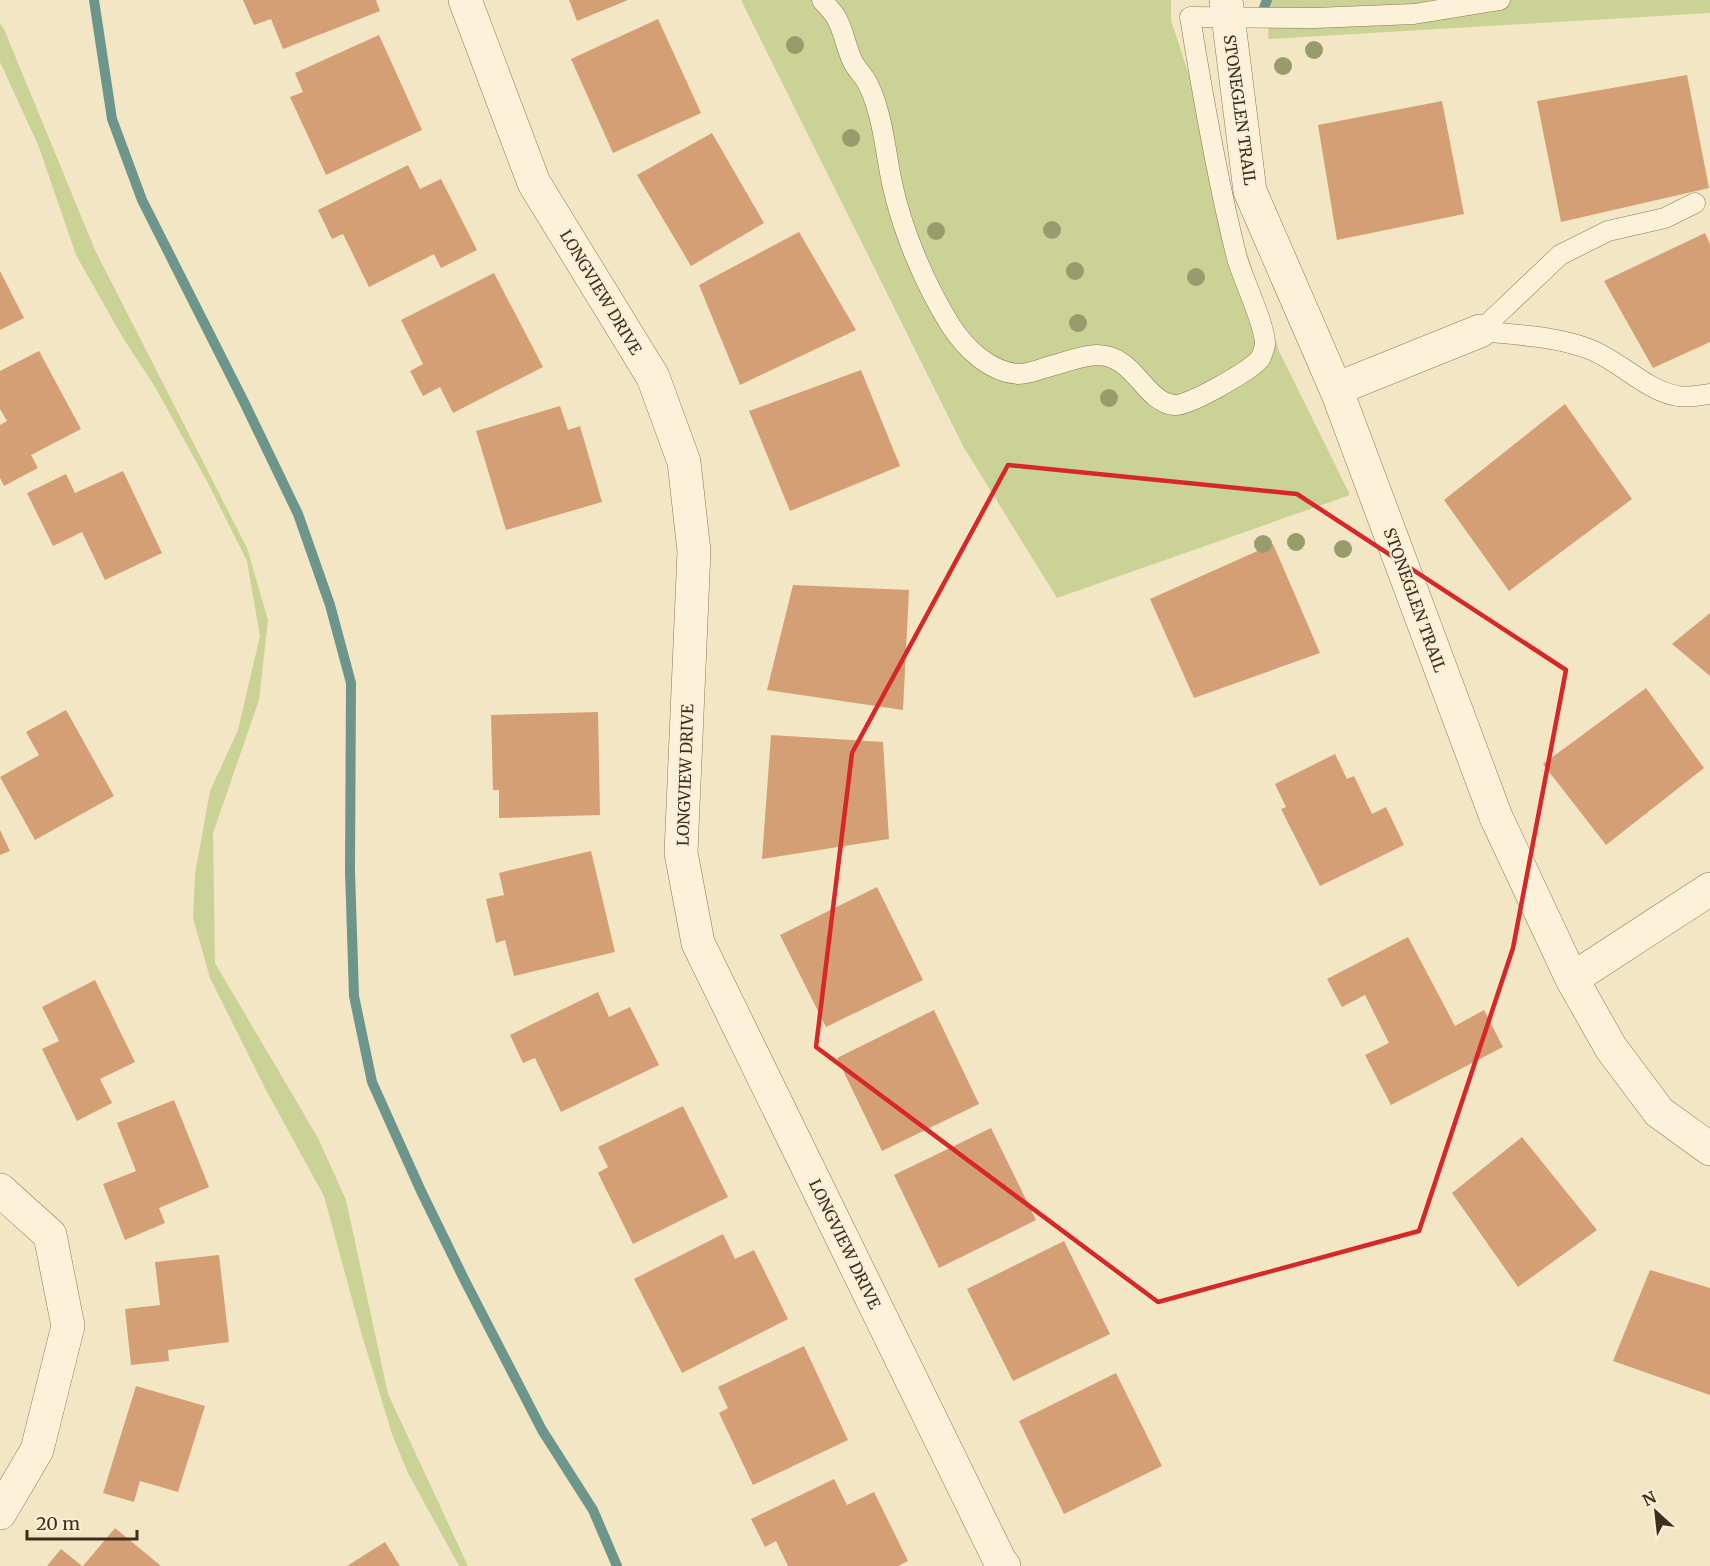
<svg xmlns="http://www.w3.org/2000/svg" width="1710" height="1566" viewBox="0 0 1710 1566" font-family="Merriweather,serif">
	<rect width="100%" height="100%" fill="#f3e6c4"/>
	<g fill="#cad296">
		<path d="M741 0H1171V20L1279 351 1350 495 1057 598 963 446Z"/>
		<path d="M1270 0H1710V13L1268 39Z"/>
		<path d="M0 24 4 29 95 250 247 548 268 620 259 700 213 833 215 963 318 1138 346 1200 388 1394 468 1566H459L408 1473 392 1434 361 1332 324 1196 267 1092 210 978 193 918 195 874 210 791 238 730 260 636 247 561 209 485 154 385 123 338 76 255 39 147 0 62Z"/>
	</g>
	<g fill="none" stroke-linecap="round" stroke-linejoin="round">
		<g stroke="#6c958c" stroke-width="10">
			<path d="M94 0 112 119 142 200 244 402 298 514 330 605 351 683 350 871 354 996 372 1082 421 1191 464 1279 542 1430 593 1510 617 1566"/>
			<path d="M1260 18 1267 0"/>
		</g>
	</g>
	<g fill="#d59f76">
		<path d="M243 0H376L380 11 283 49 271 19 254 25Z"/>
		<path d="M569 0H628L577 21Z"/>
		<path d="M658 19 701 113 613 153 571 59Z"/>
		<path d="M379 35 422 130 326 175 290 97 303 92 295 73Z"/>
		<path d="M1687 75 1709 188 1561 222 1537 101Z"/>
		<path d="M1442 101 1464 214 1337 240 1318 125Z"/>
		<path d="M712 133 764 223 691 266 637 175Z"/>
		<path d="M408 165 420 189 441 179 477 250 441 268 434 254 369 287 343 234 332 239 318 210Z"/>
		<path d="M799 232 856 330 740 385 699 285Z"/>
		<path d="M1705 233 1710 244V342L1653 368 1604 281Z"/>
		<path d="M0 271 24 318 0 330Z"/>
		<path d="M494 273 543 367 453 413 440 387 423 396 410 371 423 364 401 320Z"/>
		<path d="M39 351 81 429 31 455 38 468 4 486 0 478V425L7 421 0 409V371Z"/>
		<path d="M861 370 900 466 790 511 749 411Z"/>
		<path d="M1565 404 1632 499 1509 591 1444 500Z"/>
		<path d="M560 406 568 430 580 426 602 502 506 530 476 431Z"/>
		<path d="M123 471 162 553 105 580 82 532 53 546 27 493 66 474 75 493Z"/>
		<path d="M1273 544 1320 653 1194 698 1150 599Z"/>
		<path d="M793 585 909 590 903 710 767 690Z"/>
		<path d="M1710 613V676L1672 644Z"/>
		<path d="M1646 688 1704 768 1606 845 1543 764Z"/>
		<path d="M66 710 114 796 35 840 0 777 39 755 26 732Z"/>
		<path d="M598 712 600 815 499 818V790H493L491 715Z"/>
		<path d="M771 735 883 742 889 839 762 859Z"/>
		<path d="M1335 754 1347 779 1354 776 1372 814 1386 807 1404 845 1320 886 1281 809 1286 807 1275 784Z"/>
		<path d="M0 830 10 851 0 855Z"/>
		<path d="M591 851 615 952 514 976 505 940 496 943 486 899 504 895 499 873Z"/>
		<path d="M877 887 923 980 826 1027 780 935Z"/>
		<path d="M1408 937 1455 1026 1484 1010 1503 1047 1391 1105 1365 1055 1389 1043 1365 995 1342 1007 1327 979Z"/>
		<path d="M95 980 135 1062 100 1079 112 1103 77 1121 42 1049 59 1041 42 1007Z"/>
		<path d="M598 992 609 1017 630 1007 659 1065 561 1112 535 1058 523 1063 510 1035Z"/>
		<path d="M934 1010 979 1104 882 1151 837 1058Z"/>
		<path d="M174 1100 209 1187 159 1208 165 1223 125 1240 103 1184 136 1171 117 1123Z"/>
		<path d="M683 1106 728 1197 633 1244 598 1173 608 1167 598 1147Z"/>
		<path d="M991 1128 1036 1220 939 1268 894 1175Z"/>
		<path d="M1522 1137 1597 1230 1518 1287 1452 1193Z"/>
		<path d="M723 1234 735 1259 754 1250 788 1319 682 1373 634 1279Z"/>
		<path d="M1064 1241 1110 1334 1013 1381 967 1289Z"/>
		<path d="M219 1255 229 1342 168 1350 169 1361 131 1365 125 1309 160 1305 155 1262Z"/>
		<path d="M1650 1270 1710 1288V1395L1613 1361Z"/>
		<path d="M804 1346 848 1440 753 1485 719 1413 728 1408 718 1387Z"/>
		<path d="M1116 1373 1162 1466 1064 1514 1019 1421Z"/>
		<path d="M136 1386 205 1406 178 1492 140 1481 134 1502 103 1493Z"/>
		<path d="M834 1479 847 1505 874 1492 908 1561 898 1566H788L776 1541 765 1547 751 1519Z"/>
		<path d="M115 1528 161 1566H83Z"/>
		<path d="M385 1542 400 1566H347Z"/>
		<path d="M61 1549 82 1566H47Z"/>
	</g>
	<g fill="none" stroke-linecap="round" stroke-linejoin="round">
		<defs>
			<g id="lane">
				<path d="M822 0C827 6 832 11 836 17 844 31 846 48 853 62 857 70 864 76 868 84 883 115 885 150 892 183 902 230 925 285 951 326 966 349 990 372 1018 374 1026 374 1036 371 1044 368 1062 364 1078 356 1096 355 1135 354 1144 403 1175 405 1189 406 1249 371 1259 360 1262 357 1264 349 1265 345 1266 326 1243 280 1237 258 1217 179 1203 98 1190 17L1315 18 1414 14 1500 0"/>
				<path d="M1480 331 1560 255 1608 231 1665 218 1695 203"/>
				<path d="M1480 331C1517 335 1554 336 1589 349 1619 360 1646 391 1678 396 1688 398 1700 395 1710 394"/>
			</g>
			<g id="street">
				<path d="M465 0 534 183 653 377 684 462 694 551 681 853 698 943 1000 1561 1004 1566"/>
				<path d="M1226 0 1250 191 1338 394 1496 817 1572 979 1611 1048 1659 1112 1710 1149"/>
				<path d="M1336 389 1480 331"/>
				<path d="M1572 979 1710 889"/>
				<path d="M0 1190 50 1235 68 1326 37 1450 0 1513"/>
			</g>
		</defs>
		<use href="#lane" stroke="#907758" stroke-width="21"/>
		<use href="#street" stroke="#907758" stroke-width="34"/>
		<use href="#lane" stroke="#fcf2d9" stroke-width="20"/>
		<use href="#street" stroke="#fcf2d9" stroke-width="33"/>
	</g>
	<g fill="#989b6b">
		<circle cx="795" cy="45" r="9"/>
		<circle cx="1314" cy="50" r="9"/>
		<circle cx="1283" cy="66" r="9"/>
		<circle cx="851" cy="138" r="9"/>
		<circle cx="1052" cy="230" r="9"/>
		<circle cx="936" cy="231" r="9"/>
		<circle cx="1075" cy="271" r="9"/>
		<circle cx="1196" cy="277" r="9"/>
		<circle cx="1078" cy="323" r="9"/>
		<circle cx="1109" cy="398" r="9"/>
		<circle cx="1296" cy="542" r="9"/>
		<circle cx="1263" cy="544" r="9"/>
		<circle cx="1343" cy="549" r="9"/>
	</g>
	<path fill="none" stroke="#d62828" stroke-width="4.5" stroke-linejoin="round" d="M1008 465 1297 494 1566 670 1513 948 1419 1231 1158 1302 816 1047 852 753Z"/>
	<g text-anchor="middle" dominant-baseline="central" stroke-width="4.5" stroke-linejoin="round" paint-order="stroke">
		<g font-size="16" fill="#3e2e1e" stroke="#f9efd5">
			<text transform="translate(1240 110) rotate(82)">STONEGLEN TRAIL</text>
			<text transform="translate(601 292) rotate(59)">LONGVIEW DRIVE</text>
			<text transform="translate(1415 600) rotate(70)">STONEGLEN TRAIL</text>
			<text transform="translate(685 775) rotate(-88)">LONGVIEW DRIVE</text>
			<text transform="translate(845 1244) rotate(64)">LONGVIEW DRIVE</text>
		</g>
	</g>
	<g transform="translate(1656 1512) rotate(333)" stroke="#f9efd5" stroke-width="4.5" paint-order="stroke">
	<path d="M0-4.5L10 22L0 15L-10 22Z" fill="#3e2e1e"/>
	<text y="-9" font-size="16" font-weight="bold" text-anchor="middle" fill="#3e2e1e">N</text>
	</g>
	<path d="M27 1530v9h110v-9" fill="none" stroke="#3e2e1e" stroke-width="3"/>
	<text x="36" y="1530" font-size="18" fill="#3e2e1e" stroke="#f9efd5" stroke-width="4.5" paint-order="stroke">20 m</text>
</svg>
